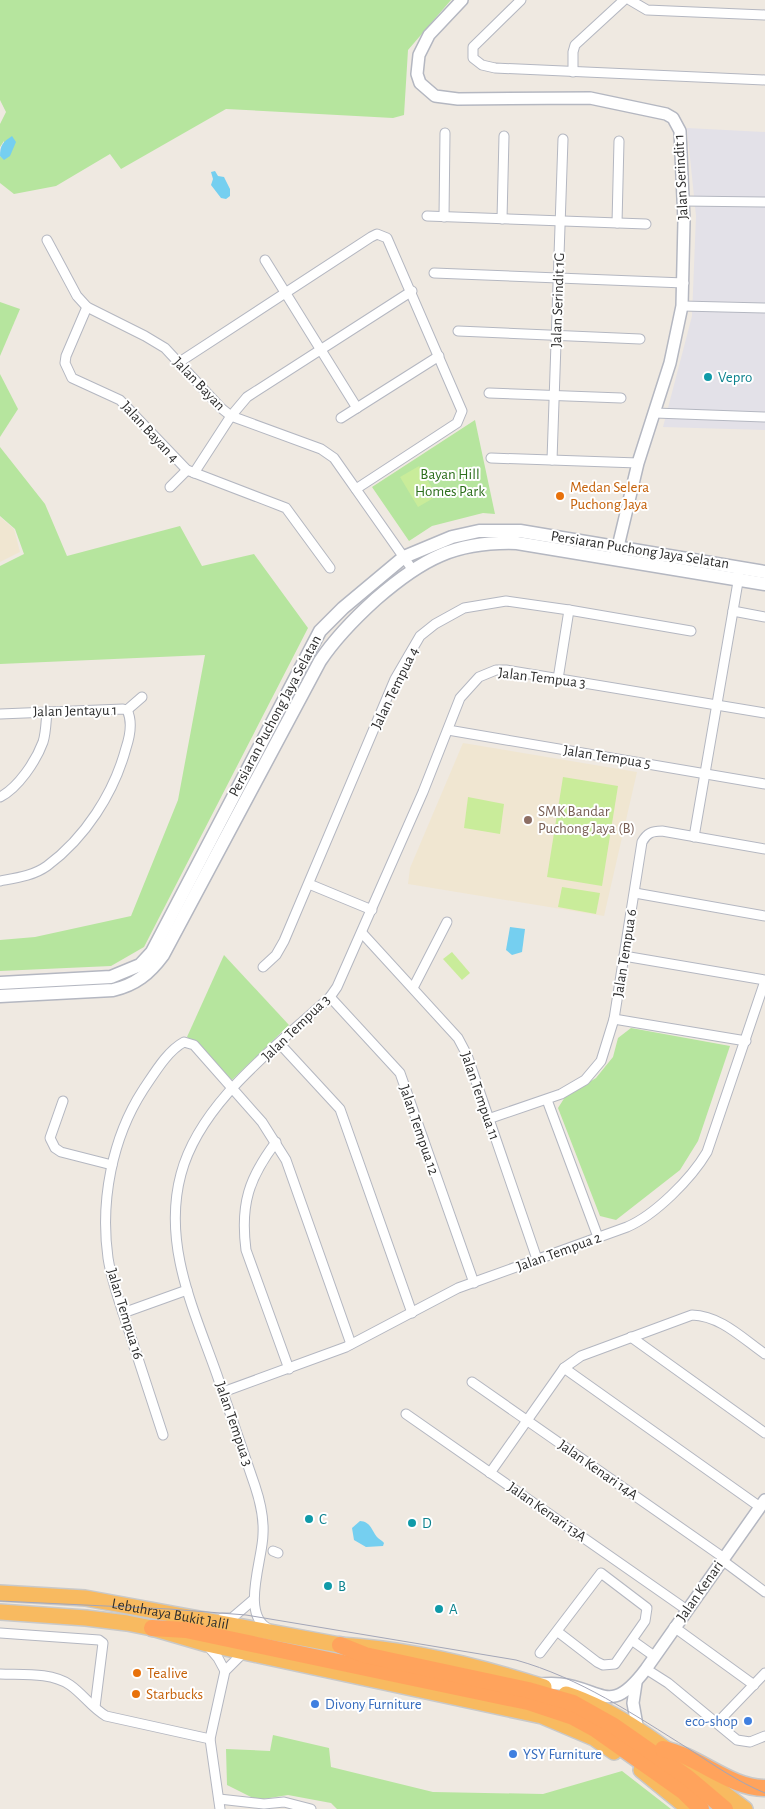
<svg xmlns="http://www.w3.org/2000/svg" width="765" height="1809" viewBox="0 0 765 1809" font-family="'Alegreya Sans',sans-serif">
	<rect width="100%" height="100%" fill="#efe9e1"/>
	<path fill="#e3e1e8" d="M687 128 765 132V430L663 427 692 316 696 216Z"/>
	<g fill="#f0e6d1">
		<path d="M0 517 14 529 20 552 0 562Z"/>
		<path d="M463 743 637 772 604 916 408 884 410 868Z"/>
	</g>
	<g fill="#b6e59e">
		<path d="M0 0H451L408 50 404 115 393 118 226 109 121 169 110 154 56 186 14 194 0 183V156L4 159V141L0 147V124L6 112 0 100Z"/>
		<path d="M0 302 20 309 0 356Z"/>
		<path d="M0 374 18 409 0 437Z"/>
		<path d="M475 420 495 514 483 513 432 526 409 541 372 487Z"/>
		<path d="M0 447 45 504 67 556 180 526 202 566 254 554 308 628 144 947 111 966 0 971V940L35 937 131 916 178 800 205 655 0 664V566L24 554 15 529 0 516Z"/>
		<path d="M224 955 289 1025 232 1080 187 1037Z"/>
		<path d="M631 1028 730 1046 698 1141 680 1170 616 1220 600 1216 558 1108 565 1097 596 1078 613 1057 618 1038Z"/>
		<path d="M273 1735 329 1748 331 1767 433 1792 543 1794 622 1771 671 1809H337L331 1803 288 1795 257 1800 227 1785 226 1749 270 1751Z"/>
	</g>
	<g fill="#c9ec9a">
		<path d="M419 466 437 496 418 507 400 477Z"/>
		<path d="M563 777 618 786 602 886 547 877Z"/>
		<path d="M468 797 504 804 500 834 464 828Z"/>
		<path d="M562 887 600 893 596 914 558 907Z"/>
		<path d="M452 952 470 973 462 980 443 959Z"/>
	</g>
	<g fill="#75cff0">
		<path d="M12 136 16 142 10 156 4 160 0 156C0 145 3 142 12 136Z"/>
		<path d="M215 171 218 176 224 177 230 189V196L226 199 221 198 211 185 213 179 211 172Z"/>
		<path d="M510 927 525 929 522 952 512 955 506 950Z"/>
		<path d="M360 1521C372 1522 371 1531 378 1538 380 1540 383 1541 384 1543L383 1546 366 1547 354 1540 352 1528Z"/>
	</g>
	<g fill="none" stroke-linecap="round" stroke-linejoin="round">
		<defs>
			<g id="minor">
				<path d="M521 0 473 47V58L482 65 495 68 765 80"/>
				<path d="M630 0 647 10 765 15"/>
				<path d="M573 72V52L575 45 624 0"/>
				<path d="M683 201 765 202"/>
				<path d="M427 216 646 224"/>
				<path d="M444 217 445 133"/>
				<path d="M502 219 504 136"/>
				<path d="M617 223 619 141"/>
				<path d="M47 240 77 296 87 307 145 336 165 348 221 408 231 416 321 449 334 458 412 569"/>
				<path d="M265 260 357 408"/>
				<path d="M434 273 684 283"/>
				<path d="M682 306 765 308"/>
				<path d="M87 307 66 356 65 363 72 378 120 400 187 470 286 508 330 568"/>
				<path d="M458 331 640 339"/>
				<path d="M178 363 371 237 377 234 387 238 462 411 457 423 356 489"/>
				<path d="M489 393 621 398"/>
				<path d="M655 413 765 417"/>
				<path d="M341 418 439 356"/>
				<path d="M491 458 638 463"/>
				<path d="M552 460 563 139"/>
				<path d="M194 473 231 416 247 397 412 291"/>
				<path d="M170 487 187 470"/>
				<path d="M733 611 765 617"/>
				<path d="M558 679 569 610"/>
				<path d="M127 710 142 697"/>
				<path d="M0 714 123 709 127 710C133 722 130 736 126 748 114 793 85 838 47 866 33 876 16 878 0 881"/>
				<path d="M448 730 765 784"/>
				<path d="M0 797C18 788 36 761 43 742 46 733 46 721 47 711"/>
				<path d="M694 837 739 576"/>
				<path d="M309 884 372 910"/>
				<path d="M635 893 765 916"/>
				<path d="M362 933 458 1038 467 1055 537 1259"/>
				<path d="M624 956 765 980"/>
				<path d="M263 967 276 955 284 941 395 679 420 636 435 624 464 608 506 601 569 610 691 631"/>
				<path d="M413 988 447 922"/>
				<path d="M330 997 400 1073 474 1283"/>
				<path d="M614 1019 746 1041"/>
				<path d="M280 1044 340 1109 412 1313"/>
				<path d="M547 1100 598 1237"/>
				<path d="M63 1101 50 1138 55 1148 61 1152 112 1165"/>
				<path d="M488 1119 561 1094 585 1080 601 1061 614 1019 642 842C647 833 652 831 662 831L765 849"/>
				<path d="M276 1142C249 1178 240 1204 246 1250L289 1369"/>
				<path d="M123 1313 187 1290"/>
				<path d="M631 1337 765 1433"/>
				<path d="M564 1368 760 1507"/>
				<path d="M472 1382 724 1558"/>
				<path d="M223 1392 346 1347 458 1288 627 1227C655 1215 691 1179 707 1152L765 981"/>
				<path d="M406 1414 687 1610"/>
				<path d="M163 1435C152 1401 141 1368 130 1334 122 1309 112 1284 108 1258 100 1201 112 1138 143 1090 154 1074 167 1051 184 1042L194 1045 262 1122 286 1160 351 1344"/>
				<path d="M490 1473 564 1368 581 1356 692 1315C721 1316 742 1338 765 1354"/>
				<path d="M273 1551 278 1553"/>
				<path d="M722 1560 765 1592"/>
				<path d="M222 1618H232L253 1600"/>
				<path d="M674 1627 754 1685"/>
				<path d="M269 1629C240 1615 263 1559 263 1534 264 1517 260 1501 255 1486 242 1449 230 1412 217 1375 194 1310 162 1244 181 1174 200 1102 276 1047 330 997L337 987 423 792 460 698 479 677 496 670H506L765 713"/>
				<path d="M0 1633 99 1640 103 1643 95 1707"/>
				<path d="M633 1641 654 1656"/>
				<path d="M207 1645 218 1658 225 1671"/>
				<path d="M540 1653 601 1573 647 1608 645 1621 615 1664 603 1665 597 1662 558 1632"/>
				<path d="M646 1669 668 1683 737 1740 750 1742 765 1736"/>
				<path d="M0 1674C22 1675 51 1672 70 1685 83 1694 92 1708 106 1716L210 1739"/>
				<path d="M717 1723 765 1673"/>
				<path d="M219 1799 264 1804 284 1802 311 1809"/>
				<path d="M220 1809 210 1739 225 1671 244 1652"/>
			</g>
			<g id="tertiary">
				<path d="M462 0 429 35 419 55 417 74 420 83 435 96 458 99 590 98 666 114 673 118 680 131 684 221 682 306 670 363 638 463 616 555"/>
				<path d="M636 1683 633 1703 638 1731"/>
				<path d="M536 1684C543 1684 552 1683 560 1684 603 1689 610 1717 646 1669L765 1500"/>
			</g>
			<g id="secondary">
				<path d="M0 983 111 977 140 965 152 952 320 631 343 608 404 557 452 537 479 531H520L765 572"/>
				<path d="M0 996 113 990C135 985 149 974 163 955L320 661C336 637 355 618 376 599 422 559 455 541 517 543L765 584"/>
			</g>
			<g id="trunk">
				<path id="s1" d="M0 1593 85 1598 340 1645C408 1649 479 1666 544 1687"/>
				<path d="M0 1612 86 1618 127 1623 152 1628 207 1644 542 1716 594 1738 614 1752"/>
				<path d="M566 1694C633 1716 689 1768 745 1809"/>
				<path d="M641 1770 689 1809"/>
			</g>
			<g id="motorway">
				<path d="M152 1628 186 1630 528 1702 573 1717 595 1729 684 1792 701 1809"/>
				<path d="M340 1645 365 1655 528 1690 573 1703 614 1726 687 1777 725 1809"/>
				<path d="M663 1749C699 1756 729 1788 765 1788"/>
			</g>
		</defs>
		<use href="#minor" stroke="#b4b7c1" stroke-width="11"/>
		<use href="#tertiary" stroke="#b4b7c1" stroke-width="14"/>
		<use href="#secondary" stroke="#b4b7c1" stroke-width="15"/>
		<use href="#trunk" stroke="#c9c9c9" stroke-width="18"/>
		<use href="#motorway" stroke="#c9c9c9" stroke-width="19"/>
		<use href="#minor" stroke="#fff" stroke-width="9"/>
		<use href="#tertiary" stroke="#fff" stroke-width="11"/>
		<use href="#secondary" stroke="#fff" stroke-width="12"/>
		<use href="#trunk" stroke="#f8ba60" stroke-width="15"/>
		<use href="#motorway" stroke="#ffa35c" stroke-width="16"/>
		<path stroke="#a3a6b8" stroke-width="1" d="M0 1601 169 1609 246 1615 516 1660C580 1678 633 1714 689 1749 714 1765 738 1782 765 1793"/>
	</g>
	<g fill="#0f9aa8" stroke="#fff" stroke-width="2">
		<circle cx="708" cy="377" r="5"/>
		<circle cx="309" cy="1519" r="5"/>
		<circle cx="412" cy="1523" r="5"/>
		<circle cx="328" cy="1586" r="5"/>
		<circle cx="439" cy="1609" r="5"/>
	</g>
	<g fill="#e8710a" stroke="#fff" stroke-width="2">
		<circle cx="560" cy="496" r="5"/>
		<circle cx="137" cy="1673" r="5"/>
		<circle cx="136" cy="1694" r="5"/>
	</g>
	<circle fill="#8d6e63" stroke="#fff" stroke-width="2" cx="528" cy="820" r="5"/>
	<g fill="#3f7fe0" stroke="#fff" stroke-width="2">
		<circle cx="315" cy="1704" r="5"/>
		<circle cx="748" cy="1721" r="5"/>
		<circle cx="513" cy="1754" r="5"/>
	</g>
	<g text-anchor="middle" dominant-baseline="central" stroke-width="4" stroke-linejoin="round" paint-order="stroke">
		<g font-size="15" fill="#2e2e2e" stroke="#fff">
			<text transform="translate(681 177) rotate(-93)">Jalan Serindit 1</text>
			<text transform="translate(558 300) rotate(-88)">Jalan Serindit 1G</text>
			<text transform="translate(199 384) rotate(46)">Jalan Bayan</text>
			<text transform="translate(150 432) rotate(47)">Jalan Bayan 4</text>
			<text transform="translate(640 550) rotate(9)">Persiaran Puchong Jaya Selatan</text>
			<text transform="translate(542 678) rotate(7)">Jalan Tempua 3</text>
			<text transform="translate(395 688) rotate(-64)">Jalan Tempua 4</text>
			<text transform="translate(75 711) rotate(-1)">Jalan Jentayu 1</text>
			<text transform="translate(275 716) rotate(-62)">Persiaran Puchong Jaya Selatan</text>
			<text transform="translate(607 757) rotate(9)">Jalan Tempua 5</text>
			<text transform="translate(625 953) rotate(-81)">Jalan Tempua 6</text>
			<text transform="translate(296 1028) rotate(-44)">Jalan Tempua 3</text>
			<text transform="translate(480 1096) rotate(71)">Jalan Tempua 11</text>
			<text transform="translate(419 1130) rotate(71)">Jalan Tempua 12</text>
			<text transform="translate(559 1252) rotate(-20)">Jalan Tempua 2</text>
			<text transform="translate(125 1314) rotate(73)">Jalan Tempua 16</text>
			<text transform="translate(234 1424) rotate(71)">Jalan Tempua 3</text>
			<text transform="translate(598 1470) rotate(35)">Jalan Kenari 14A</text>
			<text transform="translate(547 1512) rotate(35)">Jalan Kenari 13A</text>
			<text transform="translate(700 1591) rotate(-55)">Jalan Kenari</text>
			<text stroke="none"><textPath href="#s1" startOffset="172">Lebuhraya Bukit Jalil</textPath></text>
		</g>
		<g font-size="15" fill="#0d838f" stroke="#fff" text-anchor="start">
			<text x="718" y="377">Vepro</text>
			<text x="319" y="1519">C</text>
			<text x="422" y="1523">D</text>
			<text x="338" y="1586">B</text>
			<text x="449" y="1609">A</text>
		</g>
		<g font-size="15" fill="#2c6e1b" stroke="#fff">
			<text x="450" y="474">Bayan Hill<tspan x="450" dy="17">Homes Park</tspan></text>
		</g>
		<g font-size="15" fill="#c56008" stroke="#fff" text-anchor="start">
			<text x="570" y="487">Medan Selera<tspan x="570" dy="17">Puchong Jaya</tspan></text>
			<text x="147" y="1673">Tealive</text>
			<text x="146" y="1694">Starbucks</text>
		</g>
		<g font-size="15" fill="#785e54" stroke="#fff" text-anchor="start">
			<text x="538" y="811">SMK Bandar<tspan x="538" dy="17">Puchong Jaya (B)</tspan></text>
		</g>
		<g font-size="15" fill="#366cbe" stroke="#fff" text-anchor="start">
			<text x="325" y="1704">Divony Furniture</text>
			<text x="738" y="1721" text-anchor="end">eco-shop</text>
			<text x="523" y="1754">YSY Furniture</text>
		</g>
	</g>
</svg>
